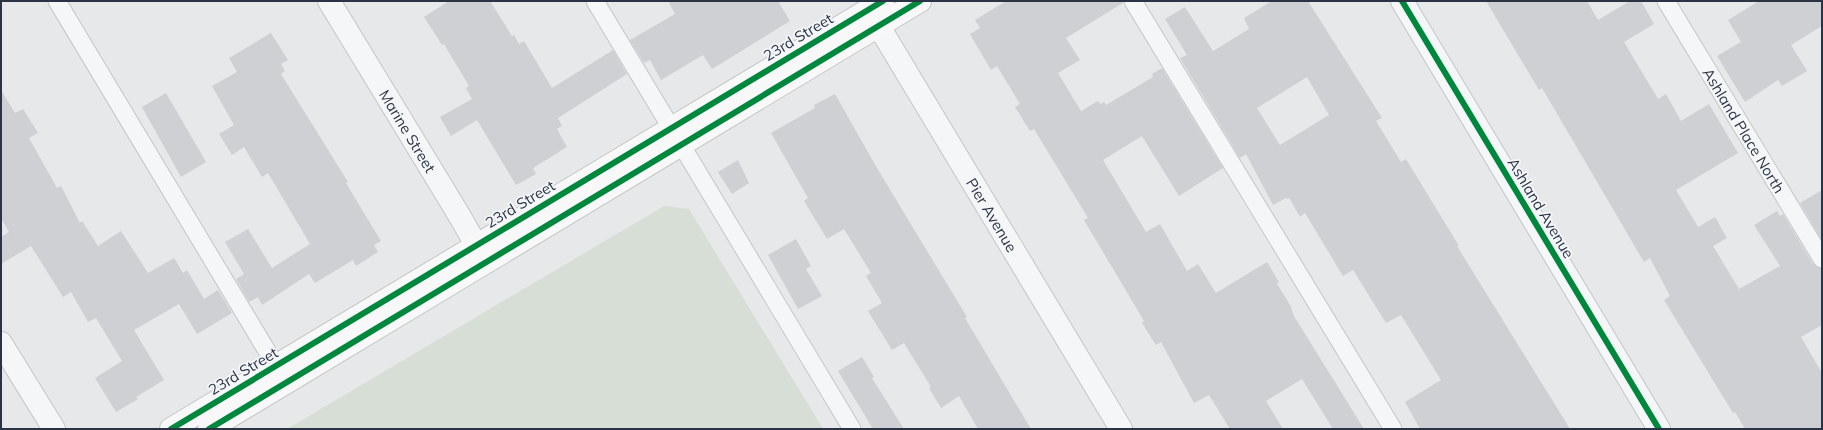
<svg xmlns="http://www.w3.org/2000/svg" width="1823" height="430" viewBox="0 0 1823 430" font-family="Mulish,sans-serif">
	<rect width="100%" height="100%" fill="#e6e8ea"/>
	<path fill="#d6ded6" d="M664 206 689 209 823 429H287Z"/>
	<g fill="#ced0d3" fill-rule="evenodd">
		<path d="M449 1H490L512 36 514 35 519 44 524 41 552 88 613 50 627 74 558 118 562 126 557 129 567 147 533 168 536 174 516 185 477 120 451 136 440 117 472 99 466 88 469 86 444 44 442 45 424 17Z"/>
		<path d="M668 1H778L790 21 712 69 703 55 661 80 650 60 644 63 630 40 675 14Z"/>
		<path d="M1006 1H1123V3L1066 38 1080 60 1058 73 1081 111 1098 101 1100 104 1104 102 1106 105 1153 77 1152 74 1162 68 1223 168 1179 196 1142 136 1103 160 1146 232 1160 224 1187 271 1198 264 1216 293 1267 262 1279 282 1277 284 1292 308H1291L1294 316 1364 429H1333L1302 379 1266 401 1283 429H1230L1209 395 1194 403 1161 342 1156 345 1142 323 1144 321 1084 220 1088 218 1034 129 1030 131 1015 107 1020 104 997 66 991 70 970 34 980 28 975 20Z"/>
		<path d="M1272 1H1308L1382 118 1376 121 1401 162 1406 159 1459 246H1457L1570 429H1420L1405 402 1441 380 1401 315 1386 323 1353 270 1343 276 1305 213 1300 217 1289 198 1287 199 1286 198 1273 205 1246 154 1240 158 1180 58 1187 55 1165 19 1185 7 1213 51 1249 29 1244 18ZM1307 77 1329 115 1280 145 1257 108Z"/>
		<path d="M1486 1H1587L1598 20 1630 1H1641L1654 24 1624 42 1658 99 1666 94 1681 121 1709 104 1738 153 1676 190 1698 227 1715 217 1727 238 1713 246 1739 289 1780 266 1754 225 1777 211 1780 216 1783 214 1813 264 1822 269V325L1801 337 1822 373V429H1745L1735 412 1733 413 1664 300 1670 296 1650 258 1644 262 1542 88 1539 90Z"/>
		<path d="M1759 1H1822V26L1791 45 1807 71 1782 86 1778 80 1745 102 1717 56 1741 42 1728 20Z"/>
		<path d="M271 33 288 60 281 64 285 71 281 74 348 182 346 183 381 241 374 245 378 252 356 266 353 260 315 283 309 274 262 305 258 297 249 302 236 279 244 274 225 242 248 229 272 268 310 244 268 173 262 177 244 147 232 155 219 134 234 125 212 86 237 72 229 58Z"/>
		<path d="M1 90 15 113 23 109 38 133 29 138 57 188 61 186 80 223 82 221 98 246 121 231 148 273 174 258 183 273 187 270 204 299 218 290 232 313 197 334 179 304 134 330 164 380 136 397 138 399 116 412 95 378 122 361 96 318 88 322 71 292 63 297 31 246 1 264V237L9 232 1 218Z"/>
		<path d="M166 93 206 162 181 177 142 107Z"/>
		<path d="M835 94 877 168 967 317 965 318 1031 429H978L959 396 941 408 929 388 931 387 904 343 892 350 868 311 882 303 866 276 871 273 844 229 827 239 804 201 808 198 771 133 815 108 814 105Z"/>
		<path d="M738 160 749 183 732 194 718 172Z"/>
		<path d="M1822 190V240L1800 203Z"/>
		<path d="M796 239 811 266 806 269 822 296 798 309 768 255Z"/>
		<path d="M862 357 874 377 872 378 904 429H873L838 371Z"/>
	</g>
	<g fill="none" stroke-linecap="round" stroke-linejoin="round">
		<defs>
			<g id="lane">
				<path d="M57 1 282 376"/>
				<path d="M595 1 852 429"/>
				<path d="M1133 1 1393 429"/>
				<path id="s1" d="M1666 1 1822 259"/>
			</g>
			<g id="street">
				<path id="s2" d="M329 1 459 215 486 262"/>
				<path d="M1402 1 1659 429"/>
				<path id="s3" d="M869 10 1121 429"/>
				<path d="M1 343 54 429"/>
			</g>
			<g id="secondary">
				<path d="M171 429 883 1"/>
				<path d="M209 429 920 1"/>
			</g>
		</defs>
		<use href="#lane" stroke="#c4c6c8" stroke-width="19"/>
		<use href="#street" stroke="#c4c6c8" stroke-width="24"/>
		<use href="#secondary" stroke="#c4c6c8" stroke-width="24"/>
		<use href="#lane" stroke="#f5f6f7" stroke-width="17"/>
		<use href="#street" stroke="#f5f6f7" stroke-width="22"/>
		<use href="#secondary" stroke="#f8f8f8" stroke-width="22"/>
		<defs>
			<g id="cycleway">
				<path d="M1402 1 1659 429"/>
				<path d="M171 429 883 1"/>
				<path d="M209 429 920 1"/>
			</g>
		</defs>
		<use href="#cycleway" stroke="#f4f6f9" stroke-width="8"/>
		<use href="#cycleway" stroke="#00873e" stroke-width="6"/>
	</g>
	<g text-anchor="middle" dominant-baseline="central" stroke-width="3.5" stroke-linejoin="round" paint-order="stroke">
		<g font-size="15" fill="#2b3445" stroke="#f4f6f9">
			<text transform="translate(798 37) rotate(-31)">23rd Street</text>
			<text stroke="none"><textPath href="#s1" startOffset="151">Ashland Place North</textPath></text>
			<text stroke="none"><textPath href="#s2" startOffset="152">Marine Street</textPath></text>
			<text transform="translate(520 204) rotate(-31)">23rd Street</text>
			<text transform="translate(1541 208) rotate(59)">Ashland Avenue</text>
			<text stroke="none"><textPath href="#s3" startOffset="239">Pier Avenue</textPath></text>
			<text transform="translate(243 371) rotate(-31)">23rd Street</text>
		</g>
	</g>
	<rect width="1823" height="430" fill="none" stroke="#2b3445" stroke-width="4"/>
</svg>
